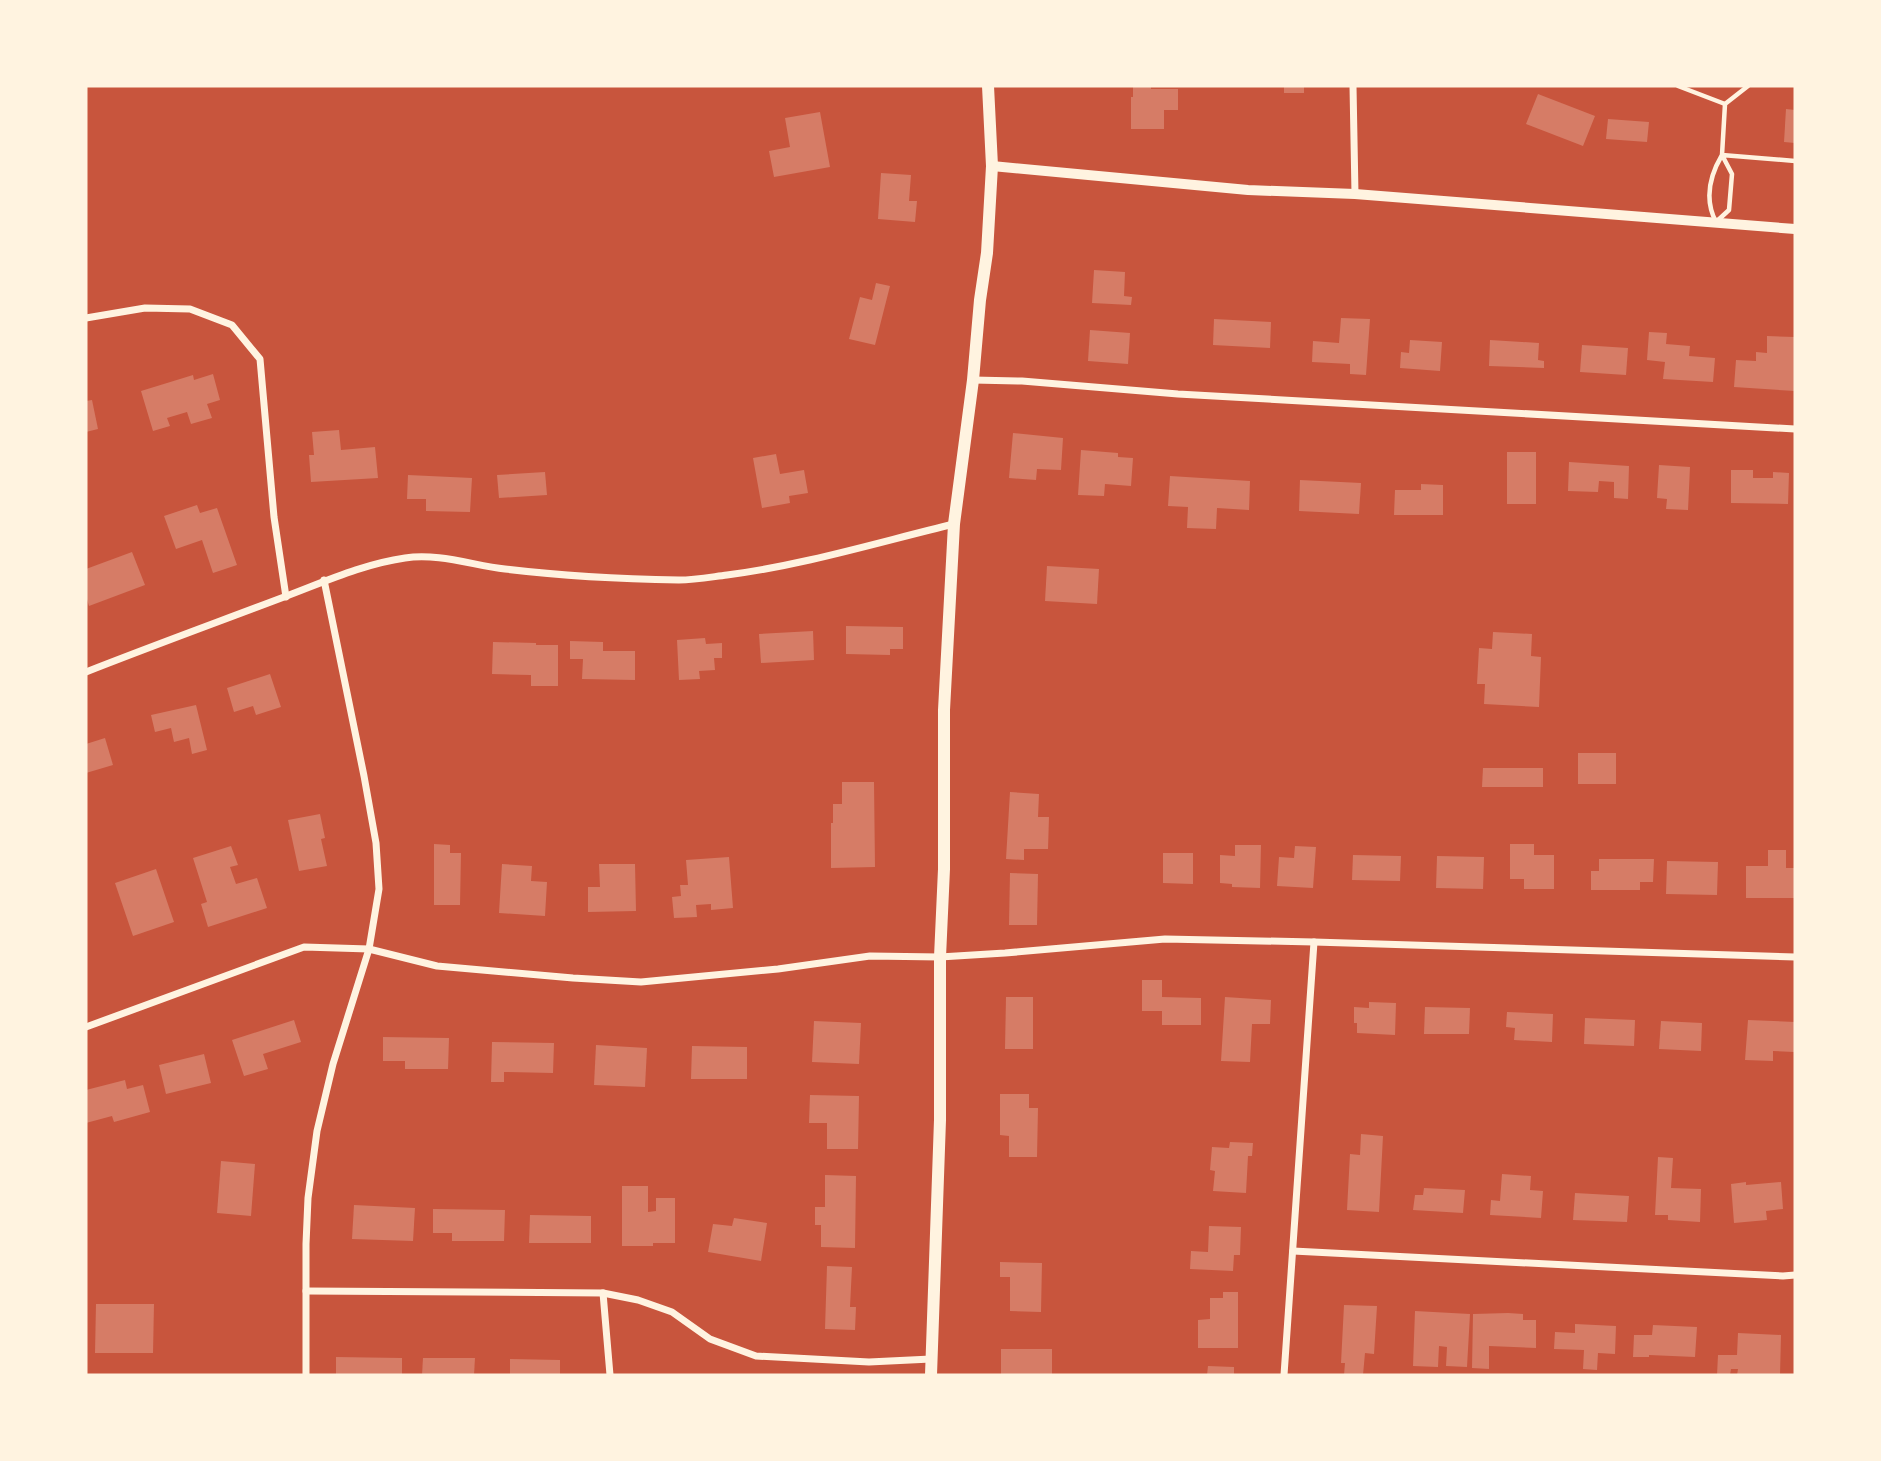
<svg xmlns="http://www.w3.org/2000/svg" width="1881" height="1461" viewBox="0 0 1881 1461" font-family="Montserrat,sans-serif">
	<rect width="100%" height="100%" fill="#c8553d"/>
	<g fill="#d67c66">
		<path d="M1133 86H1151V89H1178V110H1164V129H1131V97H1133Z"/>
		<rect x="1284" y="86" width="20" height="7"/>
		<path d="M1538 94 1595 116 1583 146 1526 124Z"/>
		<path d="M1786 109 1795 110V143L1784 142Z"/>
		<path d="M820 112 830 167 774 177 769 151 790 147 785 118Z"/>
		<path d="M1608 119 1649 122 1647 142 1606 139Z"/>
		<path d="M881 173 911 175 909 201H917L915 222 878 219Z"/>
		<path d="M1094 270 1125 272 1124 296 1132 297 1131 305 1092 303Z"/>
		<path d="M876 283 890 286 875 345 849 339 860 297 872 300Z"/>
		<path d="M1341 318 1370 319 1366 375 1350 374V364L1312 362 1313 341 1339 343Z"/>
		<path d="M1214 319 1271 322 1270 348 1213 345Z"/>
		<path d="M1090 330 1130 333 1128 364 1088 361Z"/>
		<path d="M1649 332 1667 333 1666 344 1690 346 1689 356 1715 358 1713 382 1663 379 1665 362 1647 360Z"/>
		<path d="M1767 336 1795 337V391L1734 387 1736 360 1756 361V352L1767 353Z"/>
		<path d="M1410 340 1442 342 1440 371 1400 368 1401 352 1409 353Z"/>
		<path d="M1490 340 1539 343 1538 360 1544 361V368L1489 366Z"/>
		<path d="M1582 345 1628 348 1626 375 1580 372Z"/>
		<path d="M213 374 220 400 207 404 212 418 191 424 187 412 167 418 170 426 153 431 141 391 193 375 194 380Z"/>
		<path d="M92 400 98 429 86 432V401Z"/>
		<path d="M339 430 341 450 375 447 378 478 311 482 309 455H314L312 432Z"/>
		<path d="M1013 433 1063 438 1061 470 1037 469 1036 480 1009 478Z"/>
		<path d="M1081 450 1118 453V457L1133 458 1131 486 1105 484 1104 496 1078 495Z"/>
		<rect x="1507" y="452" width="29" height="52"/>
		<path d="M776 454 780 474 804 470 808 493 789 496 790 503 762 508 753 458Z"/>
		<path d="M1569 462 1629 466 1628 499 1614 498V482L1599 481 1598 492 1568 491Z"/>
		<path d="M1659 465 1690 467 1688 510 1666 509 1667 499 1657 498Z"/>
		<path d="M1731 470H1753V478H1773V472L1789 473 1788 504 1731 503Z"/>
		<path d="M545 472 547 495 499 498 497 475Z"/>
		<path d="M408 475 472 478 470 512 426 511V499H407Z"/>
		<path d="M1170 476 1250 481 1249 510 1217 508 1216 529 1187 528 1188 507 1168 506Z"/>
		<path d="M1300 480 1361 483 1359 514 1299 511Z"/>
		<path d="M1421 484 1443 485V515H1394L1395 490H1421Z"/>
		<path d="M197 505 200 513 217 508 237 565 213 573 202 540 176 549 164 516Z"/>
		<path d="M132 552 145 585 89 606 86 596V569Z"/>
		<path d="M1047 566 1099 569 1097 604 1045 601Z"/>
		<path d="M846 626 903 627V649H890V655L846 654Z"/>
		<path d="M813 631 814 660 761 663 759 634Z"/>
		<path d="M1493 632 1532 634 1531 656 1541 657 1539 707 1484 704 1485 684H1477L1479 648 1492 649Z"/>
		<path d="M705 638 706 644 722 643V658H714L715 670 699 671 700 679 679 680 677 640Z"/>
		<path d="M570 641 603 642V651H635V680L582 679 583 659H570Z"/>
		<path d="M493 642 536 643V645H558V686H531V675L492 674Z"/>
		<path d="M270 674 281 707 256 715 253 706 234 712 227 688Z"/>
		<path d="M196 705 207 750 192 754 189 738 174 742 171 728 155 732 151 715Z"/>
		<path d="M105 738 113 765 86 773V744Z"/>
		<rect x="1578" y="753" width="38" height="31"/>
		<path d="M1483 768H1543V787H1482Z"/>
		<path d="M842 782H874L875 867 831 868V823H833V804H842Z"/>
		<path d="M1010 792 1039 794 1038 817H1049L1048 849H1024V860L1006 859Z"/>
		<path d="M320 814 325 838 321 839 327 866 299 871 288 820Z"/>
		<path d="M434 844 450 845V853H461L460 905H434Z"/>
		<path d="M1510 844H1534V855H1554V889H1524V879H1510Z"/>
		<path d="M1235 845H1261L1260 888 1232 887V884L1220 883V855L1235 856Z"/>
		<path d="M231 846 238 865 230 867 236 884 257 878 267 908 208 927 201 904 207 902 193 858Z"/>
		<path d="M1295 846 1316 847 1313 888 1277 886 1279 857 1294 858Z"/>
		<path d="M1768 850H1786V868H1795V898H1746V866H1768Z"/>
		<path d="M1163 853H1193V884L1163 883Z"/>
		<path d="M1353 855 1401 856 1400 881 1352 880Z"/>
		<path d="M1437 856 1484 857 1483 889 1436 888Z"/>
		<path d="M729 857 733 908 711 910V904L696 905 697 917 674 918 672 897 681 896 680 885H688L686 860Z"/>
		<path d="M1599 859H1654L1653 882H1640V890H1591V871H1599Z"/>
		<path d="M1667 861 1718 862 1717 895 1666 894Z"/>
		<path d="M502 864 532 866 531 881 547 882 545 916 499 913Z"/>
		<path d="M599 864H635L636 911 588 912V887H600Z"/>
		<path d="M156 869 174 922 133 936 115 883Z"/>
		<path d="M1010 873 1038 874 1037 925H1009Z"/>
		<path d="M1142 980H1162V997L1201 998V1025H1162V1011H1142Z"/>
		<path d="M1006 997H1033V1049H1005Z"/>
		<path d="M1225 997 1271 1000 1270 1024H1252L1250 1062 1221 1061Z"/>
		<path d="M1369 1002 1396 1003 1395 1035 1357 1033V1023H1354V1007L1369 1008Z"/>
		<path d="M1425 1007 1470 1008 1469 1034H1424Z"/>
		<path d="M1507 1012 1553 1014 1552 1042 1514 1040 1515 1028 1506 1027Z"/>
		<path d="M1585 1018 1635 1020 1634 1046 1584 1044Z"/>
		<path d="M294 1020 301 1042 263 1054 268 1069 244 1076 232 1040Z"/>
		<path d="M1748 1020 1795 1022 1794 1052 1773 1051V1061L1745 1060Z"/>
		<path d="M814 1021 861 1023 859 1064 812 1062Z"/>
		<path d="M1661 1021 1702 1023 1701 1051 1659 1049Z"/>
		<path d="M383 1037 449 1038 448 1069H405V1061H383Z"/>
		<path d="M492 1042 554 1043 553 1073 504 1072V1082H491Z"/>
		<path d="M596 1045 647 1048 645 1087 594 1085Z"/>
		<path d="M692 1046 747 1047V1079H691Z"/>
		<path d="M204 1054 211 1083 166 1094 159 1065Z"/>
		<path d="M125 1080 127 1089 143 1085 150 1112 114 1122 112 1116 86 1123V1090Z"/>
		<path d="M1000 1094H1029V1108H1038L1037 1157H1009V1136L1000 1135Z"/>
		<path d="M810 1095 859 1096 858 1149H827V1123H809Z"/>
		<path d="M1361 1134 1383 1136 1379 1212 1347 1210 1350 1154 1360 1155Z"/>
		<path d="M1230 1142 1253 1143 1252 1156H1248L1246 1193 1213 1191 1215 1171 1210 1170 1212 1147 1229 1148Z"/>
		<path d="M1658 1157 1673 1158 1671 1188 1701 1189 1700 1222 1668 1220V1215H1655Z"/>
		<path d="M221 1161 255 1164 251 1216 217 1213Z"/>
		<path d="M1502 1174 1531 1176 1530 1190 1543 1191 1541 1218 1490 1215 1491 1200 1500 1201Z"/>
		<path d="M825 1175 856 1176 855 1248 821 1247V1225H815V1207H825Z"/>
		<path d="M1746 1182V1185L1781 1182 1783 1209 1766 1211 1767 1220 1734 1223 1731 1184Z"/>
		<path d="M622 1186H648V1212L656 1211V1198H675V1243H653V1246H622Z"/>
		<path d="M1424 1188 1465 1190 1463 1213 1413 1210 1415 1195H1423Z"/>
		<path d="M1575 1193 1629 1196 1627 1222 1573 1220Z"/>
		<path d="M354 1205 415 1208 413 1241 352 1239Z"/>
		<path d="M433 1209 505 1210 504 1241H452V1233H433Z"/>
		<path d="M530 1215 591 1216V1243H529Z"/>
		<path d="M734 1218 767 1223 761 1261 708 1252 713 1224 732 1226Z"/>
		<path d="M1209 1226 1241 1227 1240 1255H1234L1233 1271 1190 1269 1191 1251 1208 1252Z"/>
		<path d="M1000 1262 1042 1263 1041 1312 1010 1311V1277H1000Z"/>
		<path d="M827 1266 852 1267 850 1307H856L855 1330 825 1329Z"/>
		<path d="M1223 1292H1238V1348H1198V1320L1210 1319V1298H1223Z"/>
		<path d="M96 1304H154L153 1353H95Z"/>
		<path d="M1344 1305 1377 1306 1374 1354 1365 1353 1363 1375H1344L1345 1363H1341Z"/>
		<path d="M1415 1311 1470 1314 1467 1367 1446 1366 1447 1347 1439 1346 1438 1367 1413 1366Z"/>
		<path d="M1508 1313 1523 1314V1320H1536V1348L1489 1346V1369L1472 1368 1473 1314Z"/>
		<path d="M1575 1324 1616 1326 1615 1354 1598 1353 1597 1370 1583 1369 1584 1350 1554 1349 1555 1332 1575 1333Z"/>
		<path d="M1653 1325 1697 1327 1695 1357 1649 1355V1357H1633L1634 1335H1652Z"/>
		<path d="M1738 1333 1781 1335 1780 1375H1737L1738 1369H1731L1730 1375H1717L1718 1355H1737Z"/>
		<rect x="1001" y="1349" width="51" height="26"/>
		<path d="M336 1357 402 1358V1375H336Z"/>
		<path d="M423 1358H475L474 1375H422Z"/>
		<path d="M510 1359 560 1360V1375H510Z"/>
		<path d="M1208 1366 1234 1367V1375H1207Z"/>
	</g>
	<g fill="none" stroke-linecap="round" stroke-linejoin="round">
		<g stroke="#fff3e0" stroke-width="4.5">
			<path d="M1678 86 1725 104"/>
			<path d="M1748 86 1725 104 1722 155 1732 174 1729 210 1716 222C1704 199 1709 177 1722 155L1795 161"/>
		</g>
		<g stroke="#fff3e0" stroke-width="7">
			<path d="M1353 86 1355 194"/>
			<path d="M86 318 145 308 190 309 232 325 260 359 274 517 286 597"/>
			<path d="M973 380 1022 381 1178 394 1795 429"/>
			<path d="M86 672C152 646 218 622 284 597 324 582 363 564 405 558 438 553 472 565 505 569 563 576 621 579 679 580 695 580 711 577 727 575 804 565 879 542 954 524"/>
			<path d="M86 1027 304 947 369 949 437 966 573 978 641 982 778 969 870 956 940 957 1005 953 1165 939 1314 942 1795 957"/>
			<path d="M1293 1251 1783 1276 1795 1275"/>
			<path d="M306 1291 603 1293 638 1300 672 1312 710 1339 756 1356 869 1362 931 1359"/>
			<path d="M603 1293 610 1375"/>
			<path d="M306 1375V1244L308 1198 317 1131 333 1064 369 949 379 889 376 843 364 776 324 580"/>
			<path d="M1284 1375 1314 942"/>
		</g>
		<path stroke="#fff3e0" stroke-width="10" d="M992 166 1248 190 1355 194 1795 229"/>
		<path stroke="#fff3e0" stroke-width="12" d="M931 1375 940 1120V957L944 869V710L954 524 973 380 980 300 987 253 992 166 988 86"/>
	</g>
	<rect width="1881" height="1461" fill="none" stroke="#fff3e0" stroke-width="175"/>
</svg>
